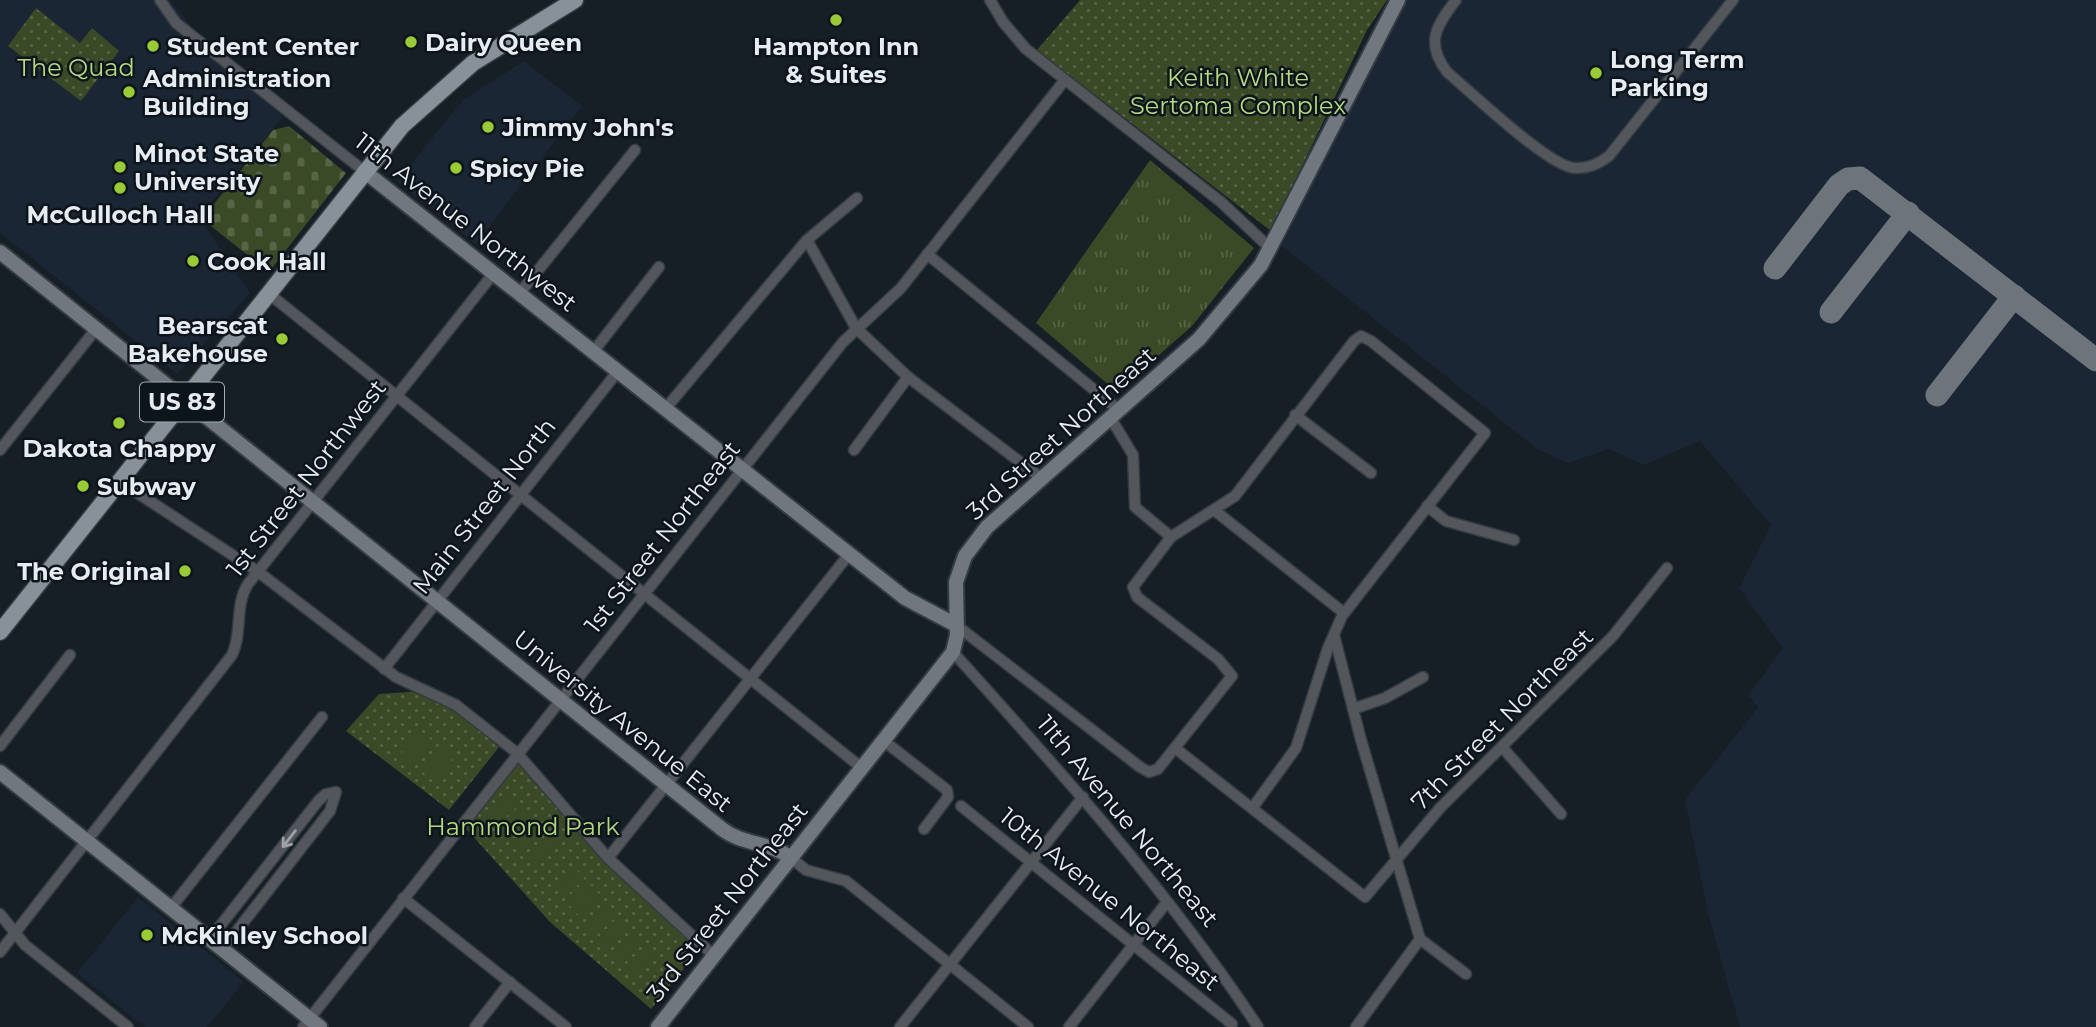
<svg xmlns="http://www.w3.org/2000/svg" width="2096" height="1027" viewBox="0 0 2096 1027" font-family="Montserrat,sans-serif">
	<defs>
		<pattern id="grass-tufts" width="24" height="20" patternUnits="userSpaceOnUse" patternTransform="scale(1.75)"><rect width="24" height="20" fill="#3b4a26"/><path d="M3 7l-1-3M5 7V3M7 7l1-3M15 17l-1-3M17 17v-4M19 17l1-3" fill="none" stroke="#576446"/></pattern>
		<pattern id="cemetery-stones" width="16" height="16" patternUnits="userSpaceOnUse" patternTransform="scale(1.75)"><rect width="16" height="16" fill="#3b4a26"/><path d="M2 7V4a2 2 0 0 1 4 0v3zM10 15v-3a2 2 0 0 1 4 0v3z" fill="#576446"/></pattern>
		<pattern id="park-dots" width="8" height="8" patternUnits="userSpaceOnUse" patternTransform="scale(1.75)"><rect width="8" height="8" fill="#3b4a26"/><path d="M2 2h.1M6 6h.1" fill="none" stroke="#576446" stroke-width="1.8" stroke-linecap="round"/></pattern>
	</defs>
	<rect width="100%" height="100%" fill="#161e26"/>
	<g fill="#1a2633">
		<path d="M0 0H170L224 66 283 117 199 217 250 293 177 374 0 233Z"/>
		<path d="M1406 0H2096V1027H1740L1708 914 1685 800 1758 707 1748 696 1783 648 1739 588 1771 525 1700 441 1644 465 1609 449 1568 463 1537 449 1282 246 1373 60Z"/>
		<path d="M524 61 582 106 476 244 397 182 463 100Z"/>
		<path d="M138 897 244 982 207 1027H145L77 973Z"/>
	</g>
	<path fill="url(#grass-tufts)" d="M1150 160 1254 248 1192 326 1117 392 1036 323Z"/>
	<path fill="url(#cemetery-stones)" d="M289 126 346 173 269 272 202 219 273 130Z"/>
	<g fill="url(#park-dots)">
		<path d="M1080 0H1387L1367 30 1271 231 1037 50Z"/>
		<path d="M36 8 80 43 92 28 119 51 81 101 8 46Z"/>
		<path d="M423 691 464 715 499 747 449 810 346 731 379 694Z"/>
		<path d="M517 753 608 858 702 946 651 1009 550 922 462 824Z"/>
	</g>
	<g fill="#3b4a26">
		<path d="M419 730 434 742 415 766 400 755Z"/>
		<path d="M439 745 454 757 435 782 420 770Z"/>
		<path d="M509 796 519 805 497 825 488 815Z"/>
		<path d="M522 809 531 819 510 839 500 829Z"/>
		<path d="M534 823 543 833 522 852 513 842Z"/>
		<path d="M547 836 556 846 534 866 525 856Z"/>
		<path d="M576 869 585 879 564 898 555 888Z"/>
		<path d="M591 885 600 895 578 915 569 905Z"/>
		<path d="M609 905 618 915 597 935 587 925Z"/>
		<path d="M621 918 631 928 609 948 600 938Z"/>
		<path d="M634 932 643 942 622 962 612 952Z"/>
		<path d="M646 945 656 955 634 975 625 965Z"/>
	</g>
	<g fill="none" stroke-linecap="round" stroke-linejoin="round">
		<g stroke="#6d747b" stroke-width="23">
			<path d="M1775 268 1839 185 1848 179 1860 178 2096 360"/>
			<path d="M1831 312 1908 213"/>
			<path d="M1937 395 2014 296"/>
		</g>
		<defs>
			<g id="street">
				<path d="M160 0 176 23 364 171"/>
				<path d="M990 0 1003 22 1026 49 1221 202 1269 247"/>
				<path d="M1456 0C1436 26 1425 43 1447 72 1471 92 1547 165 1574 168 1588 169 1598 164 1609 156L1733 0"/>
				<path d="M807 240 856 328 908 377 1040 477"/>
				<path d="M927 254 1119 410"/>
				<path d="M268 293 862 768"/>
				<path d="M519 294 635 150"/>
				<path d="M593 352 659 267"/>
				<path d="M666 408 807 240 857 198"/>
				<path d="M1295 415 1371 473"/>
				<path d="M1110 417 1133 455 1135 507 1171 537"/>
				<path d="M0 450 96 329"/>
				<path d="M854 450 908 377"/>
				<path d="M119 481 257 571 396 677 456 705 517 753 608 858 713 955"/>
				<path d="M1427 506 1446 521 1514 540"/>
				<path d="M1214 510 1344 613"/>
				<path d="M956 625 1140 767 1149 772 1158 769 1232 676 1218 659 1137 597 1133 587 1171 537 1235 496 1354 341 1361 336 1371 341 1485 433 1342 616 1328 648 1296 748 1253 807"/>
				<path d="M1334 635 1361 740 1420 939"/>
				<path d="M953 652C1061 772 1169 892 1258 1027"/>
				<path d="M384 669 618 371"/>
				<path d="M1353 709 1385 698 1423 677"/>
				<path d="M884 741 947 790 948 797 924 829"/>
				<path d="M0 746 70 655"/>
				<path d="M1502 747 1561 814"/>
				<path d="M1175 748 1365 897 1440 808 1613 636 1667 568"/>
				<path d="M961 806 1232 1024"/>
				<path d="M790 857 806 870 846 881 1028 1027"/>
				<path d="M608 858 850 553"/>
				<path d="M403 898 566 1027"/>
				<path d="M170 909 322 717"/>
				<path d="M0 914 25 945 128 1027"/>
				<path d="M1420 939 1466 974"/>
				<path d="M209 940 319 800 326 794 336 792 330 811 222 950"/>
				<path d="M0 952 232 655C243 632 234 606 248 584L493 274"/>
				<path d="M303 1027 843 342 901 288 1064 81"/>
				<path d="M475 1027 510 982"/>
				<path d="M900 1027 1083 797"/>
				<path d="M1069 1027 1167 902"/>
				<path d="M1356 1027 1420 939"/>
			</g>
			<g id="secondary">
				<path d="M364 171 905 598 956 625"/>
				<path d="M0 252 722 829C743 845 769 842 790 857"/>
				<path d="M0 772 320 1027"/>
				<path d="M658 1027 953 652 957 635 956 582 965 556 987 527 1199 339 1261 265 1398 0"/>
			</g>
			<path id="primary" d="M0 632 402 126 473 63 575 0"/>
		</defs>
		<use href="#street" stroke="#333b43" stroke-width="13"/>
		<use href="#secondary" stroke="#333b43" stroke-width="18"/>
		<use href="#primary" stroke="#333b43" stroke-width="19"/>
		<use href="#street" stroke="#53575b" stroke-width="10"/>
		<use href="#secondary" stroke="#71777e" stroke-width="14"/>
		<use href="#primary" stroke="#88919a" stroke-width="16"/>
	</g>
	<defs><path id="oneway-shaft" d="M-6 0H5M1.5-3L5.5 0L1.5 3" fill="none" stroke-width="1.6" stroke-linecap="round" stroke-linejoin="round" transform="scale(1.75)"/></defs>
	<use stroke="#9da2a6" href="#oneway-shaft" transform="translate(289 839) rotate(128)"/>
	<g fill="#99cb36" stroke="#0d151c" stroke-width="2.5">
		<circle cx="836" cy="20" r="7"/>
		<circle cx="411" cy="42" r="7"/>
		<circle cx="153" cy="46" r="7"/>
		<circle cx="1596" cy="73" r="7"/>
		<circle cx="129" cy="92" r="7"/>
		<circle cx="488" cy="127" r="7"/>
		<circle cx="120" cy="167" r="7"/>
		<circle cx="456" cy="168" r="7"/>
		<circle cx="120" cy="188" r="7"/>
		<circle cx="193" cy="261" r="7"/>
		<circle cx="282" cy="339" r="7"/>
		<circle cx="119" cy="423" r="7"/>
		<circle cx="83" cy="486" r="7"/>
		<circle cx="185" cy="571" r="7"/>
		<circle cx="147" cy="935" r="7"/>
	</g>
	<g text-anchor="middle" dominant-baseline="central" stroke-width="5" stroke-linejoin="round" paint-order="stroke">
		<rect fill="#0d151c" stroke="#a6acb2" stroke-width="2" x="140" y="382.5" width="84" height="39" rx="5"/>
		<g font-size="23" font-weight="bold" fill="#e7ecf2">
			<text x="182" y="402">US 83</text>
		</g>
		<g font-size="24" font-weight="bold" fill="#e7ecf2" stroke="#0d151c" text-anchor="start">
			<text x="425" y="42">Dairy Queen</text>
			<text x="167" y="46">Student Center</text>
			<text x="836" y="46" text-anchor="middle">Hampton Inn<tspan x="836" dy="28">&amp; Suites</tspan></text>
			<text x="1610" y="59">Long Term<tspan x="1610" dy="28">Parking</tspan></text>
			<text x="143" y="78">Administration<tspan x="143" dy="28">Building</tspan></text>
			<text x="502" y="127">Jimmy John's</text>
			<text x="134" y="153">Minot State<tspan x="134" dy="28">University</tspan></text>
			<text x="470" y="168">Spicy Pie</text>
			<text x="120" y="214" text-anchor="middle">McCulloch Hall</text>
			<text x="207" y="261">Cook Hall</text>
			<text x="268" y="325" text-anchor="end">Bearscat<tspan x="268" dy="28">Bakehouse</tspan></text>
			<text x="119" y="448" text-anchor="middle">Dakota Chappy</text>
			<text x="97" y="486">Subway</text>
			<text x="171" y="571" text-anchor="end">The Original</text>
			<text x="161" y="935">McKinley School</text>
		</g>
		<g font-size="24" fill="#b4d97e" stroke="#0d151c">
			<text x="76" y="67">The Quad</text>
			<text x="1238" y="77">Keith White<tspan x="1238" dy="28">Sertoma Complex</tspan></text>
			<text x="523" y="826">Hammond Park</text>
		</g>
		<g font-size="24" fill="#e7ecf2" stroke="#0d151c">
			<text transform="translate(466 222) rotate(38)">11th Avenue Northwest</text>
			<text transform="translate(1061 433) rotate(-42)">3rd Street Northeast</text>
			<text transform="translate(306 478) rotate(-52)">1st Street Northwest</text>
			<text transform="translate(484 506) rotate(-52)">Main Street North</text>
			<text transform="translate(662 537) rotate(-52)">1st Street Northeast</text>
			<text transform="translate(1502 719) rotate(-45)">7th Street Northeast</text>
			<text transform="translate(623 721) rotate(39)">University Avenue East</text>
			<text transform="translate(1128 821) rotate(50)">11th Avenue Northeast</text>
			<text transform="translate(1110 899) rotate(39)">10th Avenue Northeast</text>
			<text transform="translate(727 902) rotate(-52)">3rd Street Northeast</text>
		</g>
	</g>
</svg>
